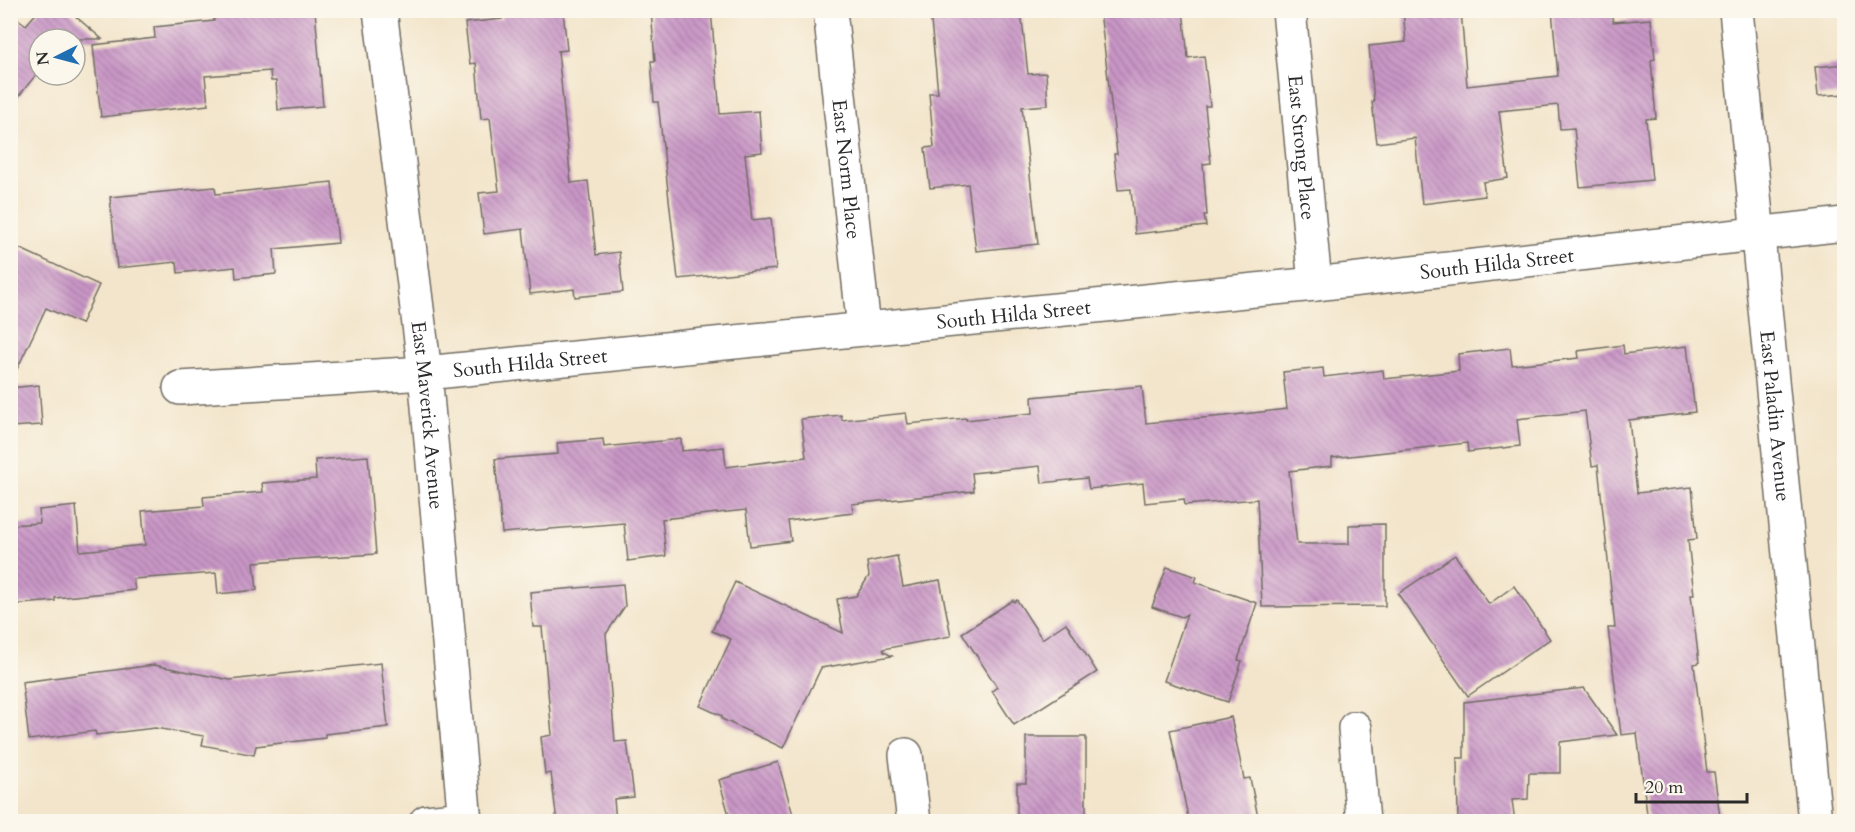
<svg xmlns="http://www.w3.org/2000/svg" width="1855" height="832" viewBox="0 0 1855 832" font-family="Cardo,serif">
	<defs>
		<pattern id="building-back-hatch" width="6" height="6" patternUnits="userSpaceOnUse" patternTransform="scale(1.5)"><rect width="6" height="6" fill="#c996c6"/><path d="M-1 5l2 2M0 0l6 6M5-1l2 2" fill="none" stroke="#a37ba1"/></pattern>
	</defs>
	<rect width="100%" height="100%" fill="#fbf7ec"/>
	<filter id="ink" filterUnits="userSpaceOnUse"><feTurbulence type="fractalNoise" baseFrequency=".0167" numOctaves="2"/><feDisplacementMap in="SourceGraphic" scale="12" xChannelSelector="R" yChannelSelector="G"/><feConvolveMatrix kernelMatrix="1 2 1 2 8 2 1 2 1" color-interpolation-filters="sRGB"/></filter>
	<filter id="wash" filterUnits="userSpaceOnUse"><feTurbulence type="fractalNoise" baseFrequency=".008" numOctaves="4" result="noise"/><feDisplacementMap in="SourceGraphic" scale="24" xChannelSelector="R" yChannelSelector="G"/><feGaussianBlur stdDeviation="1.35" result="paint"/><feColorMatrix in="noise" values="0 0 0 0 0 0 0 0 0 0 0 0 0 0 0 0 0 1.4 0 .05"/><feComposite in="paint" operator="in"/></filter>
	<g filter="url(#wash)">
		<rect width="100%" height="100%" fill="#f3e5cb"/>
		<g id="blocks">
			<g fill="url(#building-back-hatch)">
				<path d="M39 10H68L102 39H39V71L10 107V13L26 25Z"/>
				<path d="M213 10H315L323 106 278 110 276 81H271L270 71 205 76 208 105 101 117 93 45 155 38 154 27 214 21Z"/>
				<path d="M502 10H563L567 50 558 51 571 183 588 181 596 255 619 252 623 292 575 297 574 289 530 294 523 229 484 234 479 193 499 191 490 118 481 119 476 63 470 64 465 23 502 19Z"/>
				<path d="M651 10H711L720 114 759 111 762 152 745 154 752 220 771 218 776 269 678 279 658 102H654L651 61H655Z"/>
				<path d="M1183 10 1188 58 1204 56 1210 106H1205L1211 163 1203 164 1207 215H1204L1206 226 1135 234 1131 189 1118 190 1114 154H1117L1100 11Z"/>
				<path d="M1403 10H1461L1467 86 1558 76 1552 10H1611L1613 22 1651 19 1655 59 1651 60 1656 118 1646 119 1652 180 1580 187 1574 128 1560 129 1558 105 1499 111 1508 178 1483 182 1485 196 1422 204 1415 138 1377 143 1372 102H1374L1369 46 1406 42Z"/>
				<path d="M930 11H1021L1028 74 1046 73 1048 105 1022 107 1038 244 976 251 968 184 930 188 925 148 934 147 929 93H938Z"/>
				<path d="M1845 64V94L1818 96 1815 67Z"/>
				<path d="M332 182 338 243 274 249 276 274 236 278 235 267 178 273 177 262 117 268 110 197 215 187 216 194Z"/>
				<path d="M10 244 99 285 81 324 46 308 10 384Z"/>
				<path d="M1623 345 1624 354 1687 346 1695 412 1629 420 1637 493 1692 487 1697 539 1688 540 1694 595H1691L1699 663 1694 664 1707 772H1714L1720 817 1717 818 1718 822H1648L1637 733 1621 735 1608 628H1615L1598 465 1592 466 1585 411 1517 419 1520 446 1468 452 1467 443 1332 458V466L1289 471 1297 544H1349V525L1385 524V606L1262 607 1257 499 1185 505 1184 499 1145 503 1143 483 1089 489 1087 478 1042 483 1040 466 972 473 974 491 852 504 853 513 788 521 791 541 750 546 746 510 662 519 666 556 628 561 624 523 502 533 495 459 558 454 557 443 603 439 604 447 681 439 682 451 724 447 726 467 806 457 801 419 841 415 842 420 906 413 908 424 966 418V420L1033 413 1032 397 1142 386 1146 423 1225 416 1287 409 1283 372 1323 368 1324 377 1383 370 1384 379 1459 371 1458 354 1510 348 1512 365 1579 358 1578 351Z"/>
				<path d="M39 385 42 425 10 427V388Z"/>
				<path d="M368 456 376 554 254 562 257 590 218 594 216 573 133 579 135 590 55 598V601L10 605V525L40 523 39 510 76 506 80 551 145 545 142 511 204 506 203 497 263 492 262 483 316 479 315 460Z"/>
				<path d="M1455 555 1489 604 1514 586 1550 639 1468 696 1398 594Z"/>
				<path d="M897 556 903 587 940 580 951 636 883 649 884 652 892 656 821 668 783 748 722 719V716L700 706 731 639 712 631 735 582 843 633 837 599 856 596 869 576 867 562Z"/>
				<path d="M1167 567 1197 577 1195 582 1257 603 1238 660 1242 661 1228 702 1164 681 1187 614 1182 617 1152 607Z"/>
				<path d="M623 584 625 606 606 634 615 742 627 741 634 797 614 799 616 822H557L551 773 545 774 541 737 552 735 542 627H533L530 592Z"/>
				<path d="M1013 600 1014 602 1017 600 1042 639 1066 623 1097 672 1014 725 992 691 997 687 962 633Z"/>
				<path d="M381 663 388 727 325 734V738L256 746 254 755 202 745 204 736 155 728 96 735 95 731 29 740 22 682 154 665 230 680Z"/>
				<path d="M1584 688 1617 735 1560 742V773H1529L1528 799 1512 800 1515 822H1458L1457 758H1464V702Z"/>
				<path d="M1231 717 1244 779 1250 778 1259 822H1189L1170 730Z"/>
				<path d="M1026 737H1086V822H1017V783H1026Z"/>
				<path d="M778 762 795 822H731L719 780Z"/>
			</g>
		</g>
	</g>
	<g filter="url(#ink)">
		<use href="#blocks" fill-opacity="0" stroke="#716c63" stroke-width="1.5"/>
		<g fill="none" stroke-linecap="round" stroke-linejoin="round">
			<defs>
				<g id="street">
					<path id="s1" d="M380 10 425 373 465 822"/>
					<path id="s2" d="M830 10 864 329"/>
					<path id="s3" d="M1289 10 1315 284"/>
					<path id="s4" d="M1736 10 1815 822"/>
					<path id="s5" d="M180 388 425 373 1315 284 1844 224"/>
					<path d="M1355 728 1363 822"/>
					<path d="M906 755 914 822"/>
					<path d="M426 822 465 818"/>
				</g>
			</defs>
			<use href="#street" stroke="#716c63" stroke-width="36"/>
			<use href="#street" stroke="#fff" stroke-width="33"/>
		</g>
	</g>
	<g text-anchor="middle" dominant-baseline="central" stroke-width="4.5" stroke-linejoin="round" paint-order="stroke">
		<g font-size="20" fill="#2b2b2b" stroke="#fbf7ec">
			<text stroke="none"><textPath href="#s3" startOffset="138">East Strong Place</textPath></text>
			<text stroke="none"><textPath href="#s2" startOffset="160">East Norm Place</textPath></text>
			<text stroke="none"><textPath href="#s5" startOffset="1323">South Hilda Street</textPath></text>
			<text stroke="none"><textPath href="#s5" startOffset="837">South Hilda Street</textPath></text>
			<text stroke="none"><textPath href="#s5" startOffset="351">South Hilda Street</textPath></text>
			<text stroke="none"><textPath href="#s1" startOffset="408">East Maverick Avenue</textPath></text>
			<text stroke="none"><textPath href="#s4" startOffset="408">East Paladin Avenue</textPath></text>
		</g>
	</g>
	<rect width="1855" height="832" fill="none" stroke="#fbf7ec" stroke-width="36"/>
	<g transform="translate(57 57) rotate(264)"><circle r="28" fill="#fbf7ec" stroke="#a8a59f" stroke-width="1.5"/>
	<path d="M0-4.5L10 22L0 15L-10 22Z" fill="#1f6fb2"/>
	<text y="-9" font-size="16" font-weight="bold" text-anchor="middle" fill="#2b2b2b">N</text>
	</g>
	<path d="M1636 793v9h111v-9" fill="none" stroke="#2b2b2b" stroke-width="3"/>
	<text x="1645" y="793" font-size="18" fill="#2b2b2b" stroke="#fbf7ec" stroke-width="4.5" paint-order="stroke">20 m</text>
</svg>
